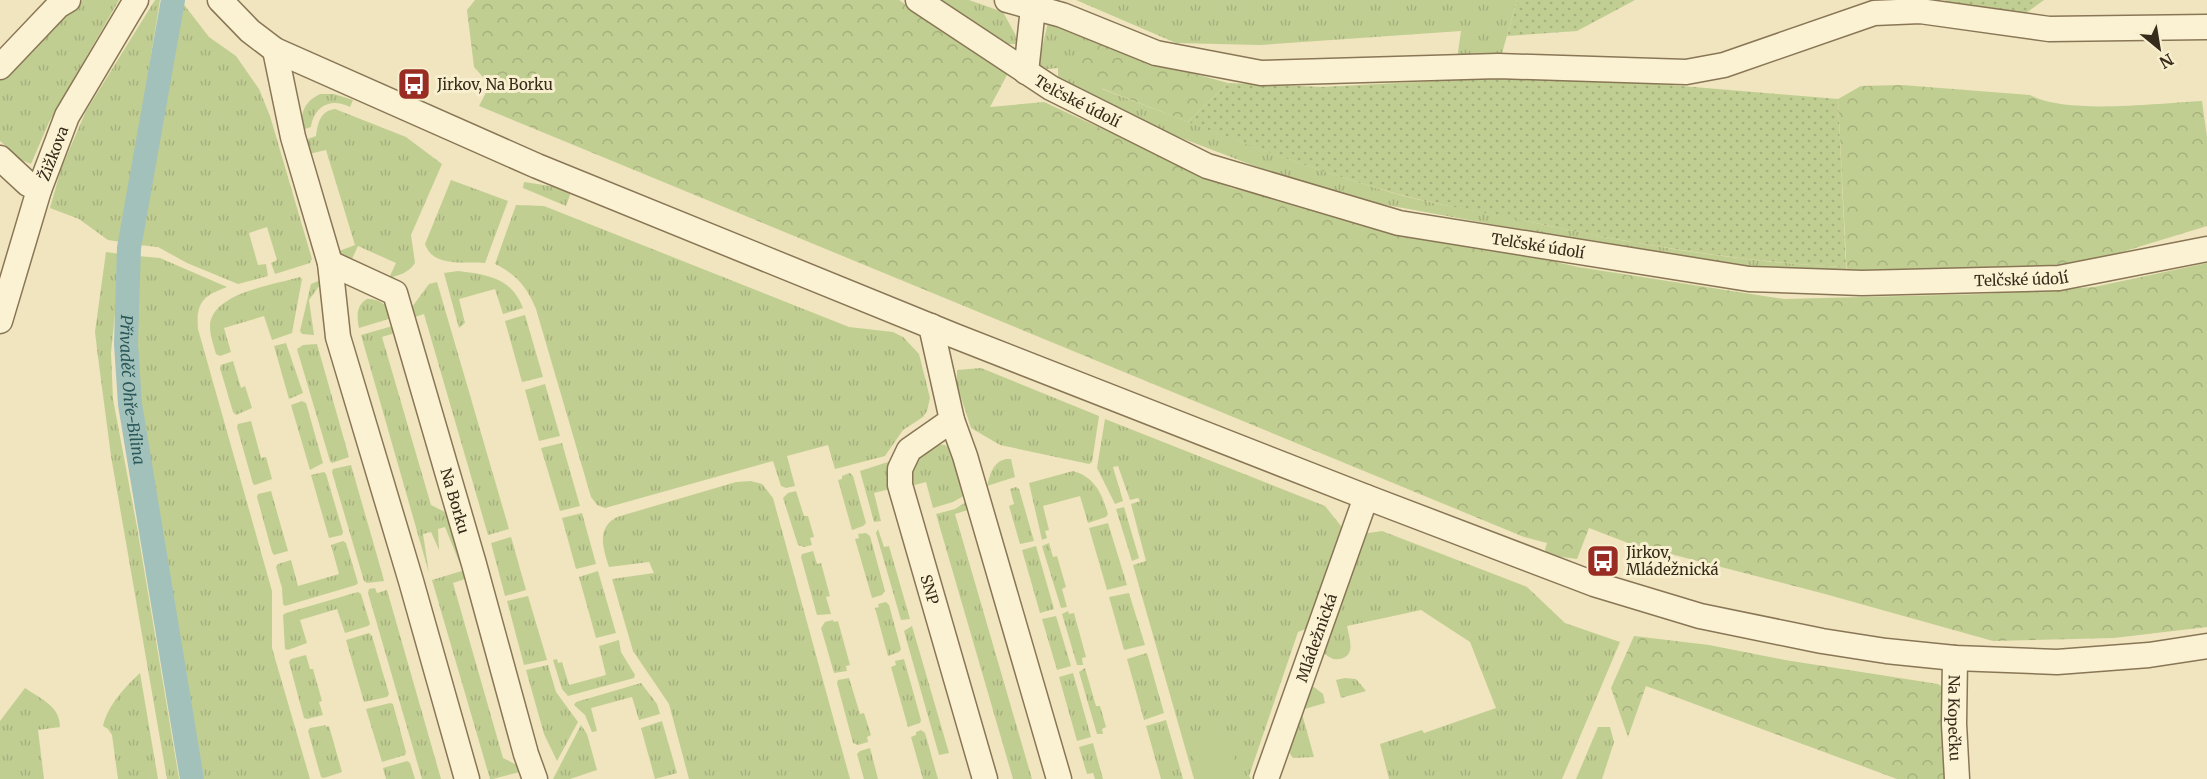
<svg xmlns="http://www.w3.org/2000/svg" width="2207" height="779" viewBox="0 0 2207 779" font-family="Merriweather,serif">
	<defs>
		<pattern id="grass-tufts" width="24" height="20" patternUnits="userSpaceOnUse" patternTransform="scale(1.5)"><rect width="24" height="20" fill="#c1ce92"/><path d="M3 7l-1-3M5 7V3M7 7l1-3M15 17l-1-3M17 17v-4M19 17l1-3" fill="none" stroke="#a6b17d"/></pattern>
		<pattern id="forest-crowns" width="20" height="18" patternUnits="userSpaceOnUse" patternTransform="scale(1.5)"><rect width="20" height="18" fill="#c1ce92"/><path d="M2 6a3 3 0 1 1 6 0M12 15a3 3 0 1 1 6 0" fill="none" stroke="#a6b17d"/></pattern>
		<pattern id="garden-dots" width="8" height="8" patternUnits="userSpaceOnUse" patternTransform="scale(1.5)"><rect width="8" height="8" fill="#c1ce92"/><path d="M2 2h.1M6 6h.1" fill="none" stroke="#a6b17d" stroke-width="1.8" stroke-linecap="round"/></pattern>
	</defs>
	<rect width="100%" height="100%" fill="#f0e5be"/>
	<g fill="url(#grass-tufts)">
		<path d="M83 0H119L49 122 31 164 21 160 0 141V80L52 18Z"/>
		<path d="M155 0H160L121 242 108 240 79 219 50 208 61 169 86 111Z"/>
		<path d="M929 0H969L1003 12 1015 34 1017 44H1005Z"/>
		<path d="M1076 0H1517L1499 64 1456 66 1461 31 1260 45 1176 43Z"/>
		<path d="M182 2 209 37 236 56 259 89 270 116 312 259 310 263 275 274 271 263 277 260 267 227 249 233 258 265 266 264 268 276 238 284 187 263 158 247 139 245 175 23Z"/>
		<path d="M1048 22 1102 40V89C1199 126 1294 164 1393 193 1432 204 1474 210 1513 218 1623 242 1733 262 1846 267L1847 277 1758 273 1381 204 1270 172 1129 118 1058 84V68L1037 70Z"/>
		<path d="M320 94H334L353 100 350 107C331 97 314 106 311 127L302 130C300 113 304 102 320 94Z"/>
		<path d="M335 109 406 137 442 164 411 235 415 263C408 273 400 275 389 278L396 263 358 246 351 261 340 254 339 251 355 245 326 150 309 154 305 140 316 136C318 123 320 111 335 109Z"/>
		<path d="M451 180 508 201 485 263C464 261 433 268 425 244Z"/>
		<path d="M524 182 570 189 571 192 566 206 523 188Z"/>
		<path d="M516 205 544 206 849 327 893 332 903 337 919 354 930 398 927 411 923 417 903 430 885 456 835 469 828 445 787 456 795 486 786 488 781 486 773 461 605 508 597 505 591 497 536 309C527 287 516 274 495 264Z"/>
		<path d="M106 252 121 254 111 353 113 399 137 527 179 779H167L111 456 98 357 95 332Z"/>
		<path d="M138 256 160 258 227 287C203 296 196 302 198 329L272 591V648L310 779H204L139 403 135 341Z"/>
		<path d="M458 271C488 275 511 277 523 308L503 314 495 289 459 299 465 323 459 328 444 273Z"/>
		<path d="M300 277 302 279 292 333 272 340 264 316 224 328 231 352 220 356 216 354C214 346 210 336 210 327 210 293 274 285 300 277Z"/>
		<path d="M325 278 309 300 314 335 302 334 300 331 311 284Z"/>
		<path d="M437 282 509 529 488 535 424 314 415 317 412 307 429 284Z"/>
		<path d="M367 299C382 299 387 306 395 317L359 328C357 316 356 305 367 299Z"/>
		<path d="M525 315 543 377 522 382 505 321Z"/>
		<path d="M396 325 398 332 382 337 431 505 449 514 463 563 460 564 445 527 438 529 439 550 431 532 423 534 429 573 361 335Z"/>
		<path d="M286 343 303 393 289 399 274 346Z"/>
		<path d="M317 344 349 457 332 463 330 461 297 349 303 345Z"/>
		<path d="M233 361 241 388 245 386 252 408 236 415 233 412 220 368 221 365Z"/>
		<path d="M981 368 1099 416 1092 462 1089 464 1000 445 971 428 957 385V370Z"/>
		<path d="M545 384 560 436 539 441 525 390Z"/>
		<path d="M302 401 306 403 323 463 310 470 291 405Z"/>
		<path d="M1105 419 1325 506 1341 526V533L1308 628 1298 632 1249 776 1251 779H1194L1133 565 1146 561 1131 504 1140 501 1138 498 1130 500 1118 466 1113 467 1123 501 1115 504 1097 468Z"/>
		<path d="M251 421 261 458 266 457 272 479 255 485 253 484 237 427 238 424Z"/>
		<path d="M562 443 580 506 560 511 541 448Z"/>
		<path d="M937 444 945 445 952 450 967 494 953 502 933 508 926 482 911 486C911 459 915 457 937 444Z"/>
		<path d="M1006 459H1011L1015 477 987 486C990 474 993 462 1006 459Z"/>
		<path d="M891 461 890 489 874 493 881 521 874 522 860 471Z"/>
		<path d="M351 465 382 573 384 581 367 583 364 581 332 472 333 469Z"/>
		<path d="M1073 471C1095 477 1102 494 1108 514L1106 517 1088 523 1080 496 1043 506 1049 530 1045 531 1047 538 1042 540 1029 483Z"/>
		<path d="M324 472 326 474 343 532 342 535 329 538 311 475Z"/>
		<path d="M850 473 853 476 866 523 863 526 852 530 838 480 842 479V476Z"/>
		<path d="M751 481 762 484 773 498 850 779H689L669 704 633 651 612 579 654 573 649 562 609 567C603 548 596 528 617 517L736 482Z"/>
		<path d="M1016 487 1019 489 1034 541 1020 544 1009 506 1014 504 1010 489Z"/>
		<path d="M271 491 288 551 274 555 272 552 257 497 258 494Z"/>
		<path d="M796 491 804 516H808L814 537 810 538 812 545 804 547 798 545 783 498 788 493Z"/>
		<path d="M969 500 971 509 955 514 1032 779H1013L936 514 955 509Z"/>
		<path d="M1124 507 1139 558 1132 561 1116 509Z"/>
		<path d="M582 513 596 564 576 569 562 518Z"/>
		<path d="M1108 523 1127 585 1107 590 1089 528Z"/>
		<path d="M878 529 884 547 889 546 910 619 901 620 876 533Z"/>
		<path d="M1382 531 1527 587 1565 623 1620 642 1562 779H1389L1380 744 1422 730 1424 733 1496 708 1470 642 1421 610 1347 626C1349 638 1357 656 1339 659 1333 660 1330 658 1325 654L1323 648 1361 534Z"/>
		<path d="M866 533 870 536 885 591 882 595 872 598 855 539 859 538 858 534Z"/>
		<path d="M511 537 526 590 505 596 491 543Z"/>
		<path d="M343 541 346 543 358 583 356 585 285 606 283 604 282 588 276 567 278 564 291 560 298 586 339 574 331 545Z"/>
		<path d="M1049 543 1053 557 1057 556 1066 587 1062 589 1067 607 1061 608 1042 546Z"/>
		<path d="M1036 546 1054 609 1040 613 1022 550Z"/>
		<path d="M813 551 817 564 821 563 830 596 826 597 831 614 817 615 801 557 802 554Z"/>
		<path d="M465 570 468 578 453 583 503 758 523 768 520 772 493 779H490L432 580Z"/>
		<path d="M598 571 616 633 596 638 579 577Z"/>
		<path d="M375 588 377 593 387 590 441 779H422L368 593 369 589Z"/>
		<path d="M358 592 361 594 370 624 368 626 345 633 337 609 300 620 307 643 288 650 285 649 283 615 286 613Z"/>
		<path d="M1129 593 1145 645 1124 650 1109 597Z"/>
		<path d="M528 596 547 660 524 665 507 601Z"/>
		<path d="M886 602 889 605 901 649 899 652 888 656 875 608 879 607 878 604Z"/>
		<path d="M1068 611 1069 614 1074 613 1086 657 1082 658 1083 665H1077L1062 614Z"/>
		<path d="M1056 616 1071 666 1057 670 1042 619Z"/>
		<path d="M833 620 834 622 838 621 850 665 846 666 847 671 834 673 821 628 825 622Z"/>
		<path d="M912 626 949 753 939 755 904 631Z"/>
		<path d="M369 633 372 636 389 694 387 697 364 702 346 640Z"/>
		<path d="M619 640 621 652 635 675 634 678 568 696 562 689 553 660 557 659 558 663 562 662 569 685 606 675 599 646Z"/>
		<path d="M1147 653 1164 713 1144 720 1127 659Z"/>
		<path d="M306 655 310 669H313L322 701 319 702 323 715 307 719 304 718 289 662 291 659Z"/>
		<path d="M904 659 921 720 920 723 908 727 891 667 896 665 895 661Z"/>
		<path d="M548 665 556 692 578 722 557 761 544 734 526 670Z"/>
		<path d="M1085 668 1096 706H1100L1106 727 1102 729 1103 734H1097L1079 672Z"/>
		<path d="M140 673 158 779H118L112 735 108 729 103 726C108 705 125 687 140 673Z"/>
		<path d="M1073 673 1091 737 1077 741 1059 677Z"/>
		<path d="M849 678 860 714 864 713 871 735 867 737 868 742 858 745 853 743 837 683 838 680Z"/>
		<path d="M1345 678 1356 679 1366 691 1341 698 1336 680Z"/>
		<path d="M641 683 657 704 660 714 639 720 632 697 591 708 597 731 592 732 585 715 574 705 576 702Z"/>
		<path d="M1314 687 1323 694 1325 703 1301 710 1314 757 1293 758C1279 741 1298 712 1304 694L1309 688Z"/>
		<path d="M25 688C41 699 60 706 60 727L38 730 44 779H0V721Z"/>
		<path d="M390 703 393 704 406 752 405 755 382 762 366 709Z"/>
		<path d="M1166 720 1183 779H1161L1146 726Z"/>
		<path d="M662 721 677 773 655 779 641 728Z"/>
		<path d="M326 725V727L329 726 342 772 324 778 321 777 308 731 310 728Z"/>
		<path d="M581 725 587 734 597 770 570 779H553Z"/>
		<path d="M1598 727H1610L1614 742 1602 779H1576Z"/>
		<path d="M921 730 925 733 938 779H923L911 737 916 735V732Z"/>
		<path d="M1093 743 1103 779H1095L1093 773 1087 774 1079 747Z"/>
		<path d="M870 748 878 779H864L857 754 860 751Z"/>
		<path d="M407 761 410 763 415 779H386L383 768Z"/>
	</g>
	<g fill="url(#forest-crowns)">
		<path d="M475 0H899L1008 73 990 107 1044 102 1231 188 1578 267 1784 299 1982 294 2094 287 2207 263V627L2114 638 1993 641 1825 594 1628 543 1589 528 1577 559 1548 555 1545 550 1547 543 1524 537 479 106 490 85 474 67 467 10Z"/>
		<path d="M1102 40 1166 66 1228 83 1188 122 1103 89 1066 63Z"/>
		<path d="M1902 85 2030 95C2066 115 2159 103 2202 101L2207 137V226L2086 263 1847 277 1838 99 1861 86Z"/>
		<path d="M1634 636 1709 645 1785 660 1938 684 1944 688 1948 779H1897L1646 686 1628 737 1611 688Z"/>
	</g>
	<g fill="url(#garden-dots)">
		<path d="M1517 0H1635L1577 31 1507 36Z"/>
		<path d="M1945 0H2044L2022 16 1944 6Z"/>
		<path d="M1550 75 1838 99 1846 267C1741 262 1638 245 1536 223 1489 213 1440 206 1394 193 1324 173 1255 148 1188 122L1228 83 1322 87Z"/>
	</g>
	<path fill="#c1ce92" d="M1225 724 1240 779H1200L1187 735Z"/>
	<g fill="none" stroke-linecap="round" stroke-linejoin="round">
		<path stroke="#a2c1bb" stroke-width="24" id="s1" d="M173 0 129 248 126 344 130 404 192 779"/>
		<defs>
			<g id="minor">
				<path d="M220 0 250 31 275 50 537 166 955 336 1366 497 1594 584 1700 616 1822 641 1886 651 1955 658 2057 662 2149 655 2207 646"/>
				<path id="s2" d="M918 0 1051 88 1207 166 1399 223 1749 279 1862 283 2059 278 2207 249"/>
				<path d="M1007 0 1062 15 1156 53 1261 73 1498 66 1686 72 1724 65 1874 13 1920 11 2049 29 2207 27"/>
				<path d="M275 50 293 137 330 263 338 337 411 581 467 779"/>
				<path d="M0 67 58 6 68 0"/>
				<path d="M1026 72 1033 8"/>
				<path d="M0 158 28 184 39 190"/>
				<path id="s3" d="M330 263 395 293 474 564 526 754 535 779"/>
				<path id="s4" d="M0 321 39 190 67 116 136 0"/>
				<path d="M931 326 952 420 965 456 1059 779"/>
				<path id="s5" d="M952 420 909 450 900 469V485L985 779"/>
				<path id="s6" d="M1955 658 1954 724 1957 779"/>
				<path id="s7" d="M1266 779 1366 497"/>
			</g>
		</defs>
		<use href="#minor" stroke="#897656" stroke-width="27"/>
		<use href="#minor" stroke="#faf2d2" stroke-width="24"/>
	</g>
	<defs>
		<symbol id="bus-square" viewBox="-11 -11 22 22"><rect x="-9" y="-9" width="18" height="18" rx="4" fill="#9a2d23" stroke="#f7efce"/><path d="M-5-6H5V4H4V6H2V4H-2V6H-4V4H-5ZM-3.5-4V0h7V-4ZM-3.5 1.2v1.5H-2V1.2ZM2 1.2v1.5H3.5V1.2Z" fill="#fff"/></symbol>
	</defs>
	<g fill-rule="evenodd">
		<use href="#bus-square" x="395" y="65" width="38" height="38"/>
		<use href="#bus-square" x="1584" y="542" width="38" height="38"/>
	</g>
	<g text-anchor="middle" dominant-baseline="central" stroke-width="6" stroke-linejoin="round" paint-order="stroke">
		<g font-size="15" fill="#372b1b" stroke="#f7efce" text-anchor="start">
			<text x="437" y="84">Jirkov, Na Borku</text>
			<text x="1626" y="552">Jirkov,<tspan x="1626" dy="17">Mládežnická</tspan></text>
		</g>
		<g font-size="15" fill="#372b1b" stroke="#f7efce">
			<text stroke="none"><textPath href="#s2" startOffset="189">Telčské údolí</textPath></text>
			<text stroke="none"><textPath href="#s4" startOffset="176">Žižkova</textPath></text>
			<text stroke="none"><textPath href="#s2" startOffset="675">Telčské údolí</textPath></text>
			<text stroke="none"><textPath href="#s2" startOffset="1161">Telčské údolí</textPath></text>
			<text stroke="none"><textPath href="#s3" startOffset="288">Na Borku</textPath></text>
			<text stroke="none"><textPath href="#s5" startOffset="198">SNP</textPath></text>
			<text stroke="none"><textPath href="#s7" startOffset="150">Mládežnická</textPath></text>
			<text stroke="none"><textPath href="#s6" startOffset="60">Na Kopečku</textPath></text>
		</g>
		<g font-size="16" font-style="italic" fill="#2a5758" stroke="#f7efce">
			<text stroke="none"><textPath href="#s1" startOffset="394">Přivaděč Ohře-Bílina</textPath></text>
		</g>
	</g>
	<g transform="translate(2159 48) rotate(150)" stroke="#f7efce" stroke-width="4.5" paint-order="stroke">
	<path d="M0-4.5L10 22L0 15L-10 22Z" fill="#372b1b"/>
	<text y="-9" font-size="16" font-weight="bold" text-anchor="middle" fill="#372b1b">N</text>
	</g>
</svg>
